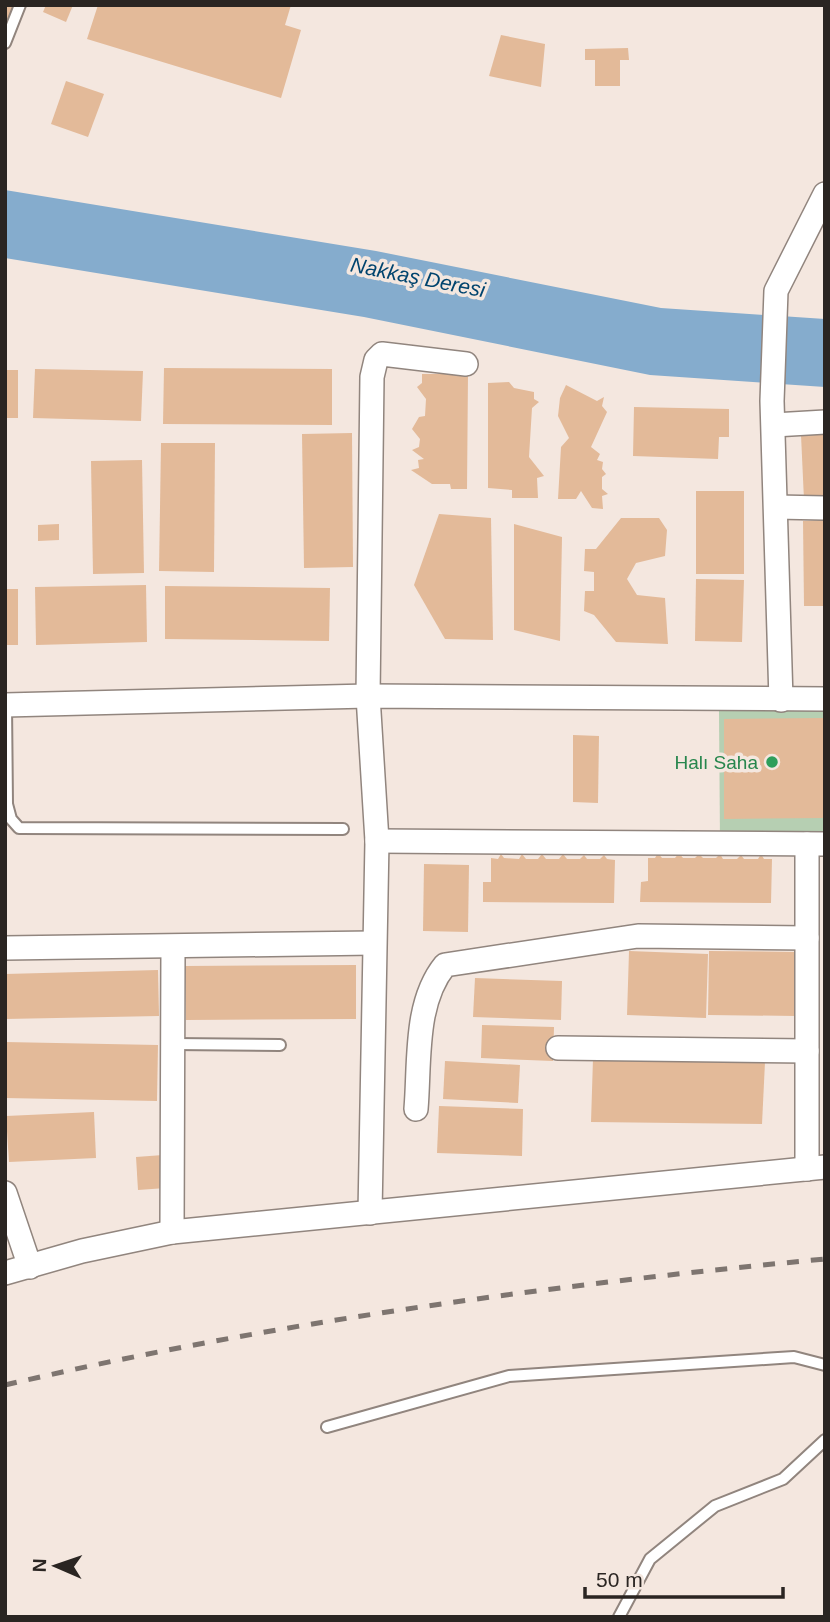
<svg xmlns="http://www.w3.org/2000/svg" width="830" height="1622" viewBox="0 0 830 1622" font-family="Arial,sans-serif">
	<rect width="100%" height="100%" fill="#f4e7df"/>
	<path fill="#b6cfb2" d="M772 706 825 707V842H720L719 711Z"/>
	<path fill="#85accd" d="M5 190 376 251 661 308 825 319V387L650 375 364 317 5 258Z"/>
	<g fill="#e3ba99">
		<path d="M5 5H15L5 27Z"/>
		<path d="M46 5H73L66 22 43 12Z"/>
		<path d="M98 5H291L285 25 301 30 281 98 87 39Z"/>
		<path d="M501 35 545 44 541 87 489 76Z"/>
		<path d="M628 48 629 60H620V86H595V60H585V49Z"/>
		<path d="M66 81 104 94 88 137 51 124Z"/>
		<path d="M164 368 332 369V425L163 424Z"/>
		<path d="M35 369 143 371 141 421 33 418Z"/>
		<rect x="5" y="370" width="13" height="48"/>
		<path d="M422 374H468L467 489H451L450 484H432L411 470 419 468 418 460 424 459 412 450 419 447 420 439 412 429 419 417 425 416 426 399 417 387 422 383Z"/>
		<path d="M509 382 514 388 534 392V399L539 402 532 408 529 457 544 476 537 478 538 498H512V490L488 488V383Z"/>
		<path d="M566 385 597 401 604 397 602 406 607 412 591 447 600 454 597 460 603 462 602 469 606 474 602 477V489L608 494 602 496 603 509 592 508 581 491 576 499H558L561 447 569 438 558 416 560 398Z"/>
		<path d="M634 407 729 409V437H719L718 459 633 456Z"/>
		<path d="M352 433 353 567 304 568 302 434Z"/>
		<path d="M825 434V499L804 500 801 435Z"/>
		<path d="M161 443H215L214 572 159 571Z"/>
		<path d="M142 460 144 573 93 574 91 461Z"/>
		<rect x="696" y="491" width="48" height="83"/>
		<path d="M439 514 491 518 493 640 445 639 414 585Z"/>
		<path d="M621 518H659L667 530 665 556 636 563 627 579 637 595 665 598 668 644 616 642 594 615 584 611 585 591H594V572L584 571 585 549H596Z"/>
		<path d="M825 520V606H804L803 521Z"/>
		<path d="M59 524V540L38 541V525Z"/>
		<path d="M514 524 562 537 560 641 514 630Z"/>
		<path d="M696 579 744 580 742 642 695 641Z"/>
		<path d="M146 585 147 642 36 645 35 587Z"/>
		<path d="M165 586 330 588 329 641 165 639Z"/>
		<rect x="5" y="589" width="13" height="56"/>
		<path d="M825 718V818L724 819V719Z"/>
		<path d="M573 735 599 736 598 803 573 802Z"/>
		<path d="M658 853 662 858H675L679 853 683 858H695L699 854 703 858H716L720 854 723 859H737L741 855 744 859H758L761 854 764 859H772L771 903 640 902 641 882 648 881V858H655Z"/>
		<path d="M501 854 504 858 519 859 522 854 526 859H538L542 854 546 859H559L563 854 567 859H580L584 855 587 859H600L604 855 607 859 615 860 614 903 483 902V882H491V858L498 859Z"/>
		<path d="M424 864 469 865 468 932 423 931Z"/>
		<path d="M629 951 708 954 706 1018 627 1015Z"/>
		<path d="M709 951 798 952 796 1016 708 1015Z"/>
		<path d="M356 965V1019L186 1020 185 966Z"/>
		<path d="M158 970 159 1016 5 1019V974Z"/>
		<path d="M475 978 562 981 561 1020 473 1017Z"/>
		<path d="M482 1025 554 1027 553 1061 481 1058Z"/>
		<path d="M5 1042 158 1045 157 1101 5 1098Z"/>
		<path d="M593 1058 765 1062 762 1124 591 1122Z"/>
		<path d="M445 1061 520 1065 518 1103 443 1099Z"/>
		<path d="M439 1106 523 1109 522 1156 437 1153Z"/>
		<path d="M94 1112 96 1158 9 1162 6 1116Z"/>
		<path d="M163 1155 166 1188 138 1190 136 1157Z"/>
	</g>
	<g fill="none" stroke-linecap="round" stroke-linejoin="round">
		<defs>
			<g id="lane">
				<path d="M5 43 20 5"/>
				<path d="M6 705 7 804 11 819 19 828 343 829"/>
				<path d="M173 1044 280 1045"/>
				<path d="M327 1427 509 1376 794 1357 825 1365"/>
				<path d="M619 1617 650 1559 715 1506 783 1479 825 1440"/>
			</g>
			<g id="street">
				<path d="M774 425 825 422"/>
				<path d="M776 507 825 508"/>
				<path d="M781 700 772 401 776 291 825 194"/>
				<path d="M5 705 368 696 825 699"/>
				<path d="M377 841 825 844"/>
				<path d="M807 844V1169"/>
				<path d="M5 948 374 943"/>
				<path d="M558 1048 807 1051"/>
				<path d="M416 1109C420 1062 414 1003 445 965L638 936 807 938"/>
				<path d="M5 1193 30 1267"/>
				<path d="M370 1213 377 841 368 696 372 377 376 360 382 354 466 364"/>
				<path d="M172 1232 173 948"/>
				<path d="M5 1273 82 1251 172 1232 825 1167"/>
			</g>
		</defs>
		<use href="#lane" stroke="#91857e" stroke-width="14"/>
		<use href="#street" stroke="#91857e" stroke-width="26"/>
		<use href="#lane" stroke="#fff" stroke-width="10"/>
		<use href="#street" stroke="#fff" stroke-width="23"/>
		<path stroke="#7e7570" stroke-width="5" stroke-dasharray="12 12" stroke-linecap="butt" d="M5 1385C274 1322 550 1285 825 1259"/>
	</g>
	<circle fill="#2e9e5b" stroke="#f4e7df" stroke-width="2.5" cx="772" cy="762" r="7"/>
	<g text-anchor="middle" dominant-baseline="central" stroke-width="7" stroke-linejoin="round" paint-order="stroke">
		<g font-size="19" fill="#27864d" stroke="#f4e7df" text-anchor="end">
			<text x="758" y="762">Halı Saha</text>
		</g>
		<g font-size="21" font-style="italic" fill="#00446e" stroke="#f4e7df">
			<text transform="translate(418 277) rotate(11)">Nakkaş Deresi</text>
		</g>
	</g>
	<rect width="830" height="1622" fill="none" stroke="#2a2522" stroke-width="14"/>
	<g transform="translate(56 1566) rotate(272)" stroke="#f4e7df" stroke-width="5" paint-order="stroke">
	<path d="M0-5L12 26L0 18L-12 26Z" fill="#2a2522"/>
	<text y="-10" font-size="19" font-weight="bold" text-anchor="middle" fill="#2a2522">N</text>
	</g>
	<path d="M585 1587v10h198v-10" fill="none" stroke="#2a2522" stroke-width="3.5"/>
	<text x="596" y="1587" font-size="21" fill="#2a2522" stroke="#f4e7df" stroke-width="5" paint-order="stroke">50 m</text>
</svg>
